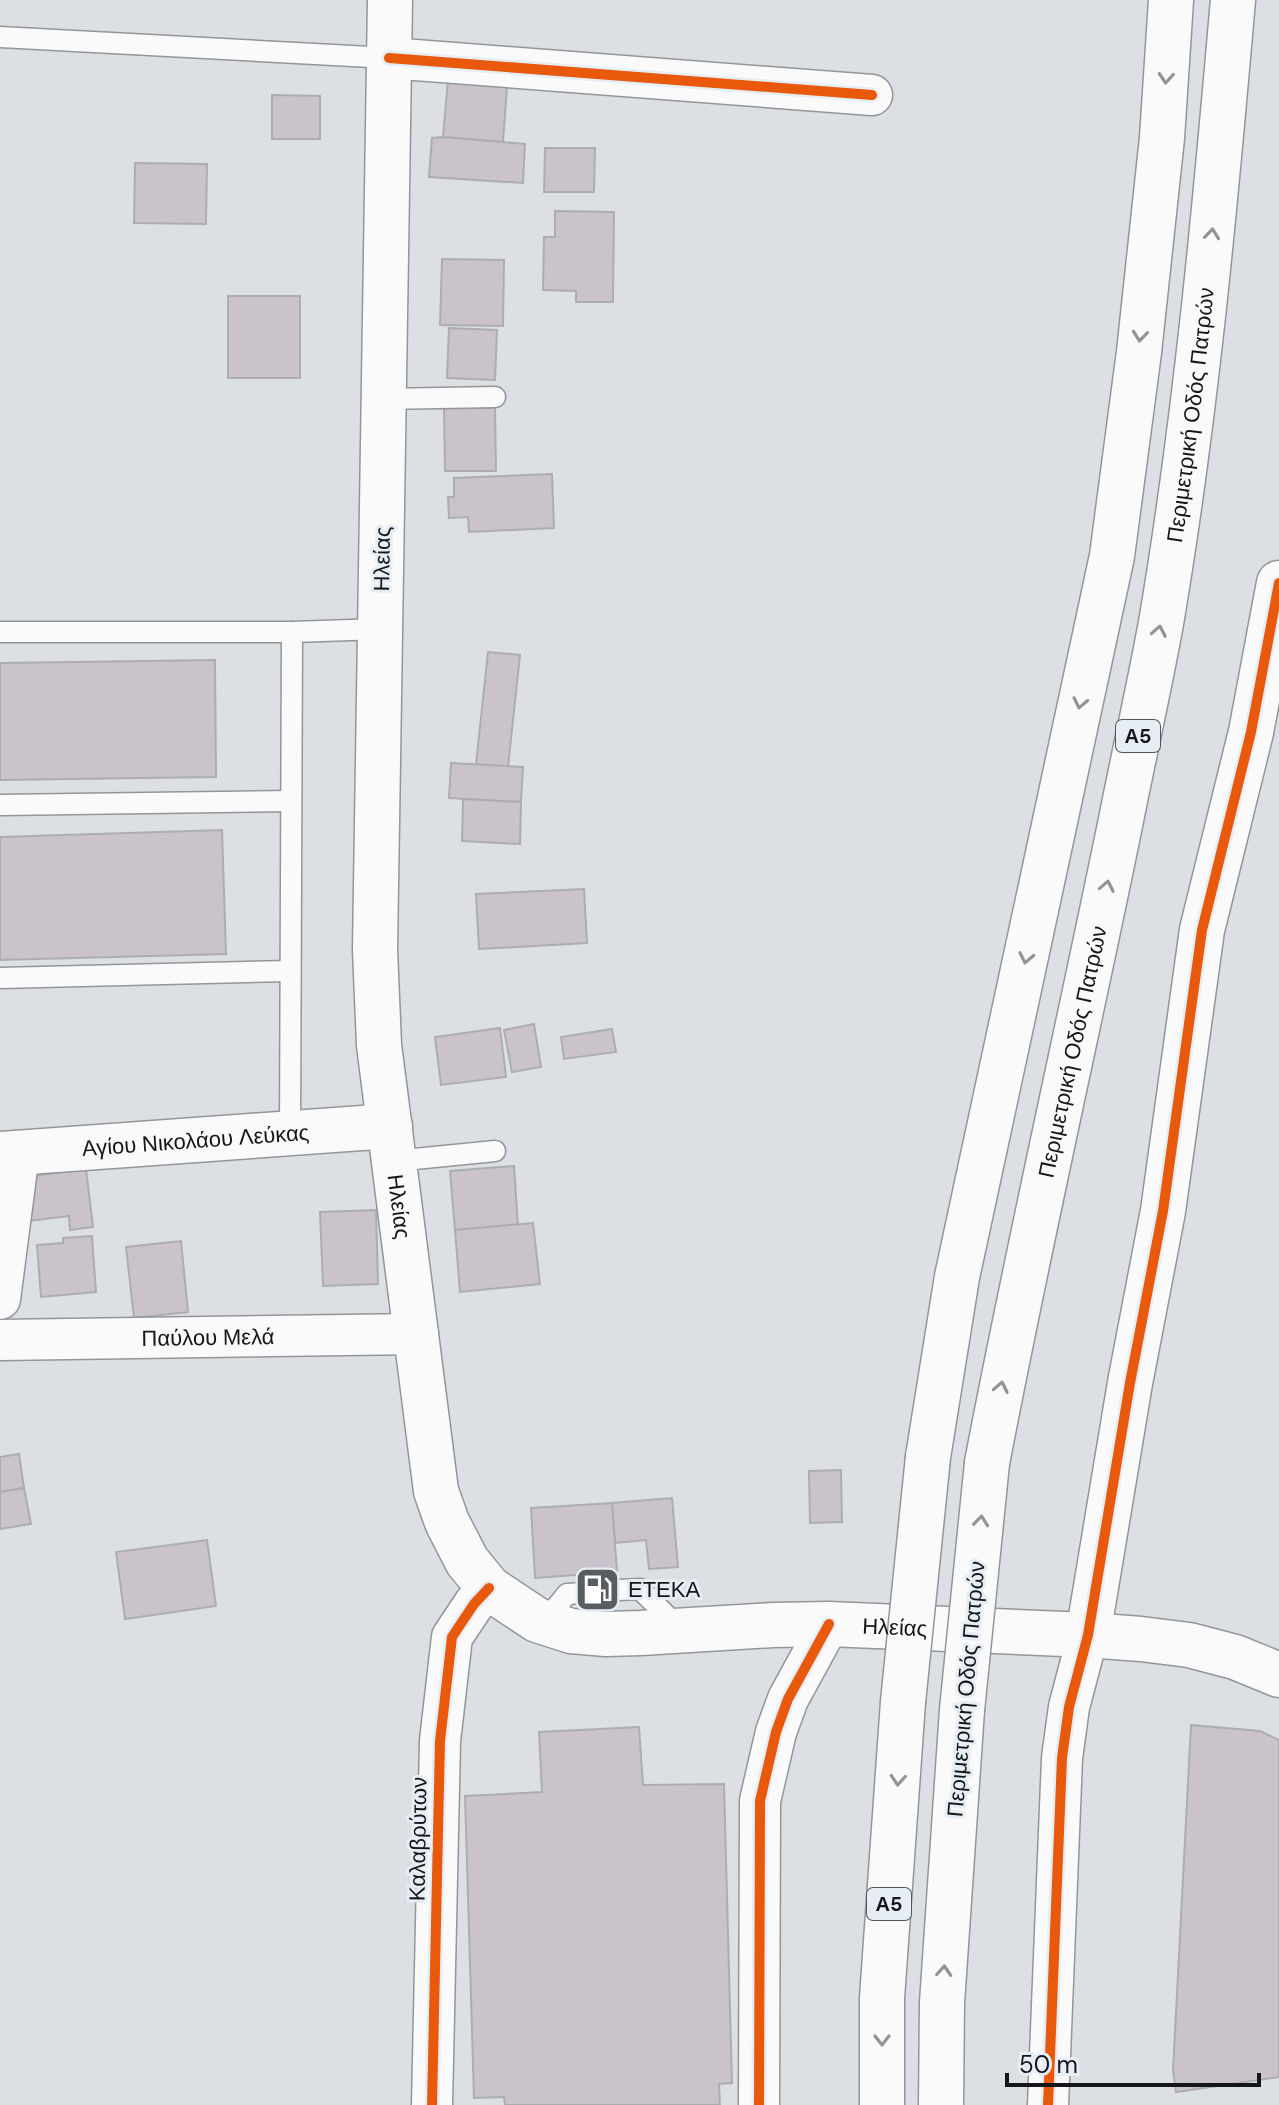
<svg xmlns="http://www.w3.org/2000/svg" width="1279" height="2105" viewBox="0 0 1279 2105" font-family="'DM Sans',sans-serif">
	<rect width="100%" height="100%" fill="#dce0e4"/>
	<g fill="#cac3cc" stroke="#adadb0" stroke-width="2">
		<path d="M449 69 508 73 503 142 443 137Z"/>
		<path d="M272 95 320 96V139H272Z"/>
		<path d="M443 137 525 144 523 183 429 177 432 138Z"/>
		<path d="M545 148H595L594 192H544Z"/>
		<path d="M135 163 207 164 206 224 134 223Z"/>
		<path d="M555 211 614 212 613 302H576V291L543 290 544 237H555Z"/>
		<path d="M442 259 504 260 503 326 440 325Z"/>
		<rect x="228" y="296" width="72" height="82"/>
		<path d="M449 328 497 330 495 380 447 378Z"/>
		<path d="M444 408H495L496 471H445Z"/>
		<path d="M552 474 554 528 469 532 468 517 449 518 448 497H454V478Z"/>
		<path d="M488 652 520 655 508 767 476 764Z"/>
		<path d="M215 660 216 777 0 780V663Z"/>
		<path d="M451 763 523 767 521 802 449 798Z"/>
		<path d="M463 799 521 802 520 844 462 841Z"/>
		<path d="M222 830 226 954 0 960V837Z"/>
		<path d="M584 889 587 943 479 949 476 894Z"/>
		<path d="M534 1024 541 1067 512 1072 504 1030Z"/>
		<path d="M500 1028 506 1077 441 1085 435 1037Z"/>
		<path d="M612 1029 616 1052 564 1059 561 1037Z"/>
		<path d="M514 1166 518 1225 455 1230 450 1171Z"/>
		<path d="M86 1169 93 1227 70 1230 69 1216 30 1221 25 1177Z"/>
		<path d="M376 1210 378 1284 323 1286 320 1212Z"/>
		<path d="M533 1223 540 1284 460 1292 455 1230Z"/>
		<path d="M92 1236 96 1292 41 1297 37 1245 63 1243V1238Z"/>
		<path d="M181 1241 188 1312 134 1318 126 1247Z"/>
		<path d="M19 1454 24 1488 0 1492V1457Z"/>
		<path d="M841 1470 842 1522 810 1523 809 1471Z"/>
		<path d="M24 1488 31 1524 0 1529V1492Z"/>
		<path d="M672 1498 678 1567 649 1569 646 1540 615 1543 612 1503Z"/>
		<path d="M612 1503 617 1572 535 1578 531 1508Z"/>
		<path d="M207 1540 216 1606 125 1619 116 1552Z"/>
		<path d="M617 1572 618 1600 583 1602 582 1575Z"/>
		<path d="M1191 1725 1260 1731 1279 1740V2077L1176 2092 1173 2070Z"/>
		<path d="M639 1727 643 1785 724 1784 732 2083 719 2084 720 2105H505L504 2097 474 2098 465 1796 542 1792 539 1732Z"/>
	</g>
	<g fill="none" stroke-linecap="round" stroke-linejoin="round">
		<defs>
			<g id="lane">
				<path d="M0 37 389 58"/>
				<path d="M384 399 495 397"/>
				<path d="M0 632H292L381 629"/>
				<path d="M0 805 291 801"/>
				<path d="M0 978 290 971"/>
				<path d="M290 1134 292 632"/>
				<path d="M394 1161 495 1151"/>
				<path d="M618 1590 640 1589 679 1628"/>
				<path d="M544 1622 567 1594 583 1593"/>
			</g>
			<g id="street">
				<path d="M389 58 872 95"/>
				<path d="M0 1299 19 1153"/>
				<path id="s1" d="M0 1340 418 1334"/>
				<path d="M432 2105 440 1741 452 1637 474 1604 489 1588"/>
				<path d="M759 2105 760 1801 776 1732 788 1699 829 1624"/>
				<path d="M1048 2105 1062 1758 1069 1707 1088 1635"/>
			</g>
			<g id="secondary">
				<path id="s2" d="M390 0 375 950 379 1045 436 1491 447 1522 467 1561 489 1588 537 1620 571 1631 606 1634 641 1633 773 1625 829 1624 1088 1635 1141 1639 1189 1645 1235 1657 1279 1675"/>
				<path id="s3" d="M0 1154 390 1126"/>
				<path d="M1088 1635 1130 1383 1163 1211 1202 930 1251 732 1279 583"/>
			</g>
			<g id="highway">
				<path d="M928 1457 957 1277 1112 556 1139 352 1162 138 1171 0"/>
				<path id="s4" d="M987 1463C1028 1248 1077 1035 1121 820 1134 754 1149 689 1161 623 1196 417 1215 208 1233 0"/>
				<path d="M882 2105V1998L903 1702"/>
				<path d="M941 2105 942 2003 962 1710"/>
			</g>
		</defs>
		<use href="#lane" stroke="#939699" stroke-width="23"/>
		<use href="#street" stroke="#939699" stroke-width="43"/>
		<use href="#secondary" stroke="#939699" stroke-width="47"/>
		<use href="#highway" stroke="#939699" stroke-width="47"/>
		<use href="#lane" stroke="#fafafb" stroke-width="20"/>
		<use href="#street" stroke="#fafafb" stroke-width="40"/>
		<use href="#secondary" stroke="#fafafb" stroke-width="44"/>
		<use href="#highway" stroke="#fafafb" stroke-width="44"/>
		<defs>
			<g id="highway-bridge">
				<path d="M903 1702 928 1457"/>
				<path d="M962 1710 987 1463"/>
			</g>
		</defs>
		<use href="#highway-bridge" stroke="#939699" stroke-width="47" stroke-linecap="butt"/>
		<use href="#highway-bridge" stroke="#fafafb" stroke-width="44"/>
		<defs>
			<g id="cycleway">
				<path d="M389 58 872 95"/>
				<path d="M432 2105 440 1741 452 1637 474 1604 489 1588"/>
				<path d="M759 2105 760 1801 776 1732 788 1699 829 1624"/>
				<path d="M1048 2105 1062 1758 1069 1707 1088 1635 1130 1383 1163 1211 1202 930 1251 732 1279 583"/>
			</g>
		</defs>
		<use href="#cycleway" stroke="#e6edf4" stroke-width="15"/>
		<use href="#cycleway" stroke="#e8590c" stroke-width="10"/>
	</g>
	<defs><path id="oneway-chevron" d="M-2-3.5L2.5 0L-2 3.5" fill="none" stroke-width="1.6" stroke-linecap="round" stroke-linejoin="round" transform="scale(2)"/></defs>
	<g stroke="#929395">
		<use href="#oneway-chevron" transform="translate(1166 78) rotate(94)"/>
		<use href="#oneway-chevron" transform="translate(1212 234) rotate(-84)"/>
		<use href="#oneway-chevron" transform="translate(1140 336) rotate(96)"/>
		<use href="#oneway-chevron" transform="translate(1159 631) rotate(-79)"/>
		<use href="#oneway-chevron" transform="translate(1080 703) rotate(102)"/>
		<use href="#oneway-chevron" transform="translate(1107 886) rotate(-79)"/>
		<use href="#oneway-chevron" transform="translate(1026 958) rotate(102)"/>
		<use href="#oneway-chevron" transform="translate(1001 1387) rotate(-79)"/>
		<use href="#oneway-chevron" transform="translate(981 1521) rotate(-84)"/>
		<use href="#oneway-chevron" transform="translate(898 1780) rotate(94)"/>
		<use href="#oneway-chevron" transform="translate(944 1971) rotate(-86)"/>
		<use href="#oneway-chevron" transform="translate(882 2040) rotate(90)"/>
	</g>
	<defs>
		<symbol id="fuel-square" viewBox="-11 -11 22 22"><rect x="-9" y="-9" width="18" height="18" rx="4" fill="#5a5d60" stroke="#e6edf4"/><path d="M-5.5-6h7V0h2V4h1.3V-2.5L3-4.5l.8-.8L6-3V5H2.5V1h-1V6h-7ZM-4.2-4.7v3.2H.2V-4.7Z" fill="#fff"/></symbol>
	</defs>
	<g fill-rule="evenodd">
		<use href="#fuel-square" x="572" y="1564" width="51" height="51"/>
	</g>
	<g text-anchor="middle" dominant-baseline="central" stroke-width="6" stroke-linejoin="round" paint-order="stroke">
		<g fill="#e6edf4" stroke="#53565b" stroke-width="2">
			<rect x="1116" y="720" width="44" height="32" rx="6"/>
			<rect x="867" y="1888" width="44" height="32" rx="6"/>
		</g>
		<g font-size="20" font-weight="bold" fill="#141619">
			<text x="1138" y="736">Α5</text>
			<text x="889" y="1904">Α5</text>
		</g>
		<g font-size="22" fill="#141619" stroke="#e6edf4">
			<text stroke="none"><textPath href="#s4" startOffset="1068">Περιμετρική Οδός Πατρών</textPath></text>
			<text transform="translate(382 559) rotate(-89)">Ηλείας</text>
			<text stroke="none"><textPath href="#s4" startOffset="420">Περιμετρική Οδός Πατρών</textPath></text>
			<text stroke="none"><textPath href="#s3" startOffset="196">Αγίου Νικολάου Λεύκας</textPath></text>
			<text stroke="none"><textPath href="#s2" startOffset="1208">Ηλείας</textPath></text>
			<text stroke="none"><textPath href="#s1" startOffset="208">Παύλου Μελά</textPath></text>
			<text stroke="none"><textPath href="#s2" startOffset="2024">Ηλείας</textPath></text>
			<text transform="translate(966 1689) rotate(-85)">Περιμετρική Οδός Πατρών</text>
			<text transform="translate(418 1839) rotate(-89)">Καλαβρύτων</text>
		</g>
		<g font-size="22" fill="#141619" stroke="#e6edf4" text-anchor="start">
			<text x="628" y="1589">ΕΤΕΚΑ</text>
		</g>
	</g>
	<path d="M1007 2073v12h252v-12" fill="none" stroke="#141619" stroke-width="4"/>
	<text x="1019" y="2073" font-size="24" fill="#141619" stroke="#e6edf4" stroke-width="6" paint-order="stroke">50 m</text>
</svg>
